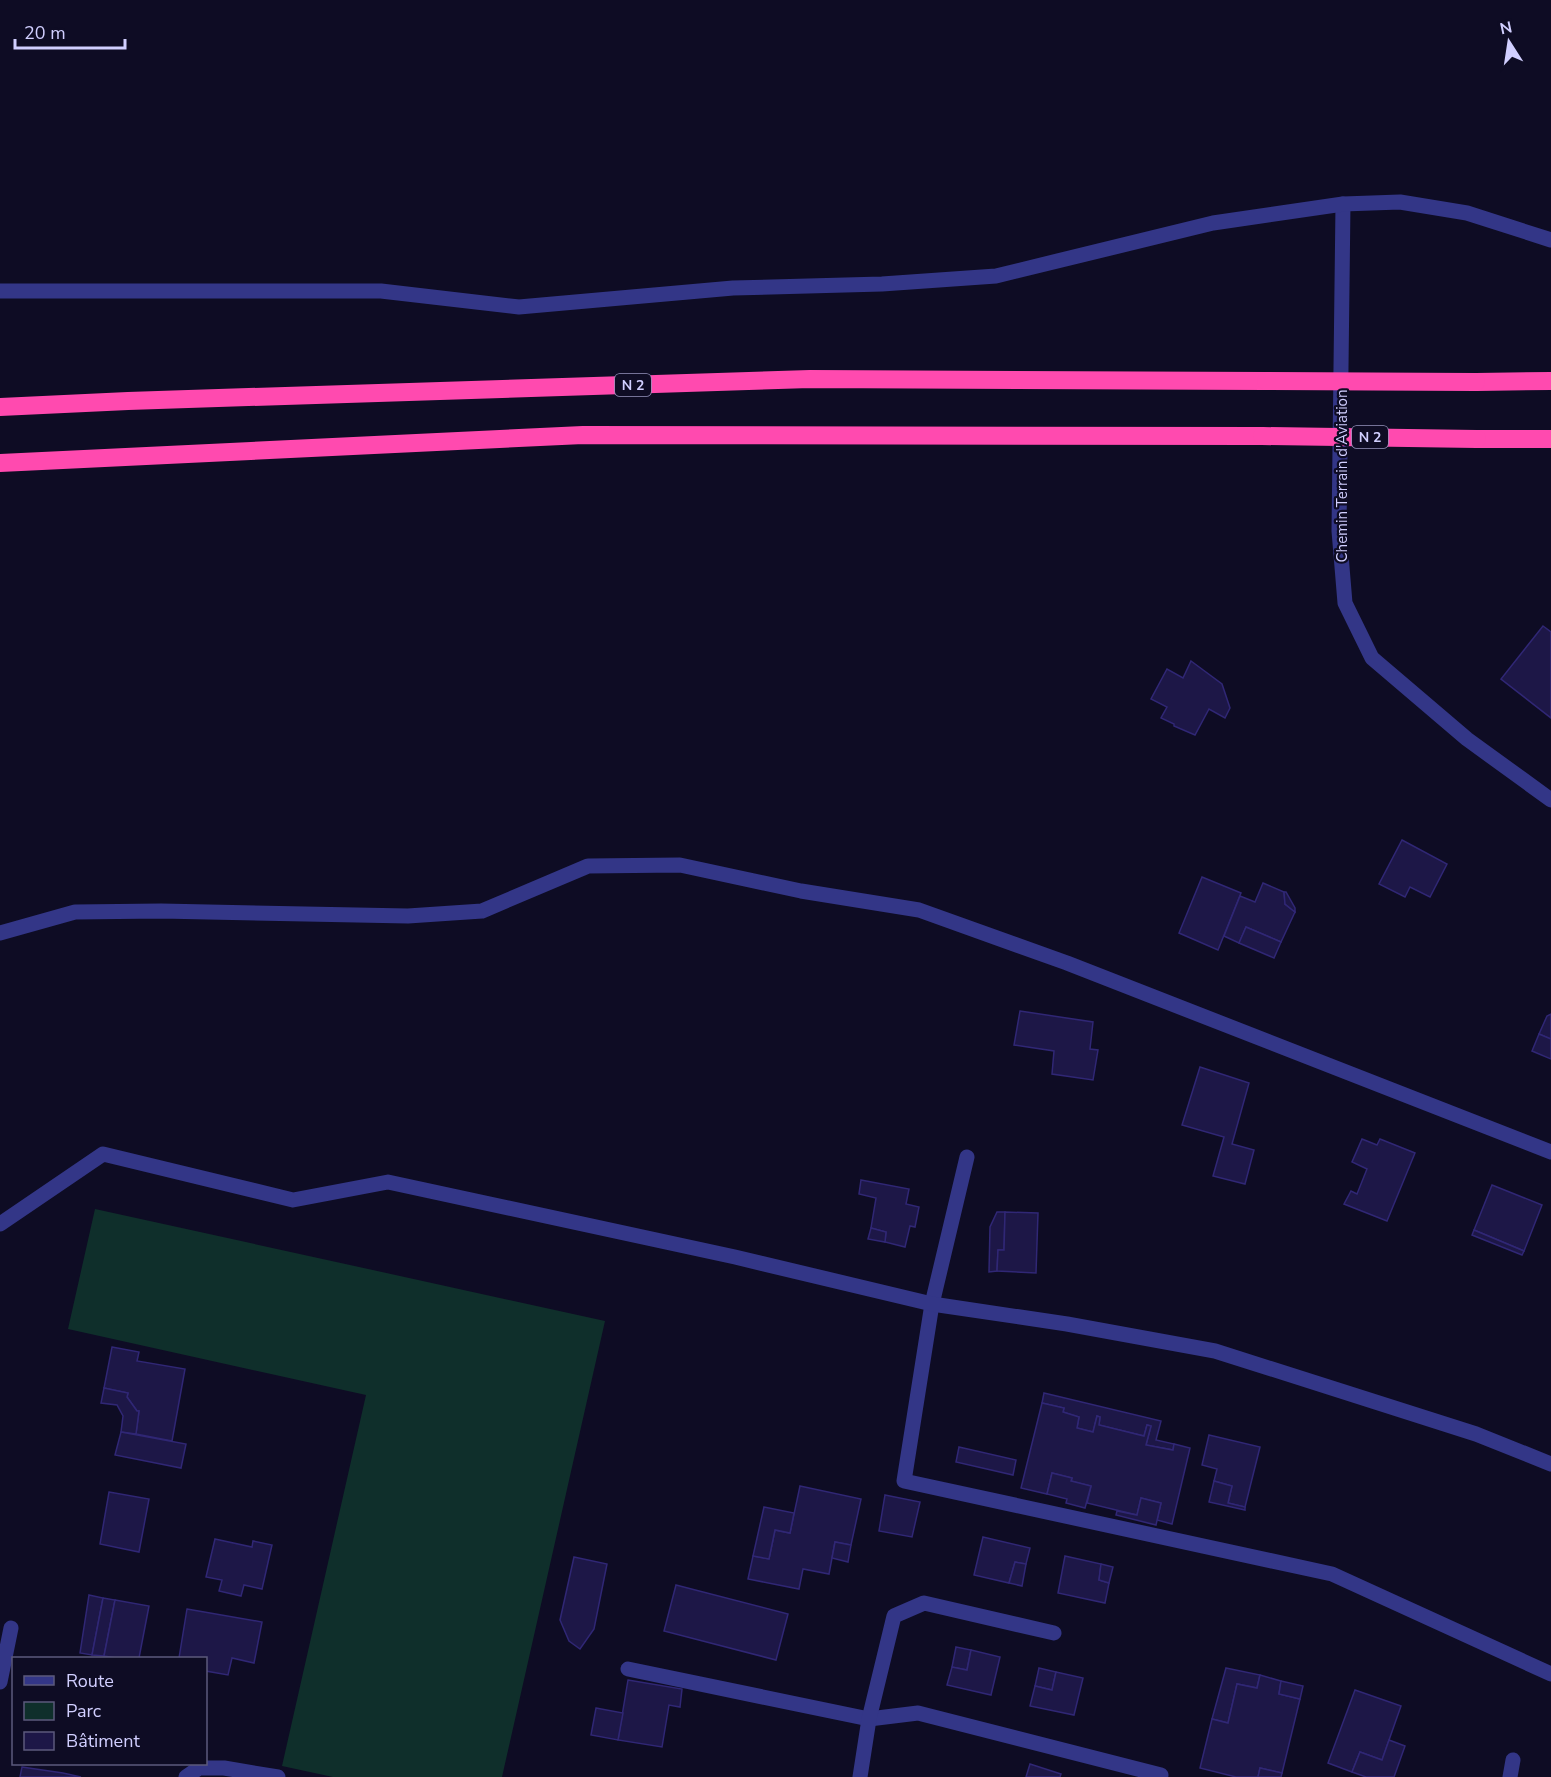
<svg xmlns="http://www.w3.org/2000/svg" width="1551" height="1777" viewBox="0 0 1551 1777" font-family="'Nunito Sans',sans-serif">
	<rect width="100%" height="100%" fill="#0e0c24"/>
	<path fill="#0f2f2b" d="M95 1209 605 1321 502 1777H333L282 1766 366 1395 68 1329Z"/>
	<g fill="#1d1747" stroke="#302775" stroke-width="1.5">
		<path d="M1543 626 1551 632V718L1501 679Z"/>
		<path d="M1191 661 1222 684 1230 708 1225 718 1209 709 1195 735 1174 726V724L1161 718 1167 707 1151 699 1167 669 1183 678Z"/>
		<path d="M1402 840 1447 864 1430 897 1410 887 1405 897 1379 884Z"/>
		<path d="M1202 877 1241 893 1218 950 1179 933Z"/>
		<path d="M1263 883 1284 892 1285 904 1295 912 1281 942 1246 927 1239 943 1224 936 1240 896 1255 902Z"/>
		<path d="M1284 892H1286L1295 908V912L1285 904Z"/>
		<path d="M1246 927 1281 942 1274 958 1239 943Z"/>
		<path d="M1020 1011 1093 1022 1090 1049 1098 1050 1093 1080 1052 1074 1054 1051 1014 1045Z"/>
		<path d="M1551 1014V1039L1539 1034 1547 1016Z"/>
		<path d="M1539 1034 1551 1039V1059L1532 1051Z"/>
		<path d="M1200 1067 1249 1083 1232 1144 1254 1150 1245 1184 1213 1176 1224 1137 1182 1125Z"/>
		<path d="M1362 1139 1377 1145 1380 1139 1415 1153 1387 1221 1344 1204 1351 1191 1357 1194 1367 1169 1352 1162Z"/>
		<path d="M861 1180 909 1189 906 1204 919 1207 915 1227 910 1226 905 1247 885 1242 886 1232 871 1228 876 1198 859 1194Z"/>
		<path d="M1492 1185 1542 1205 1524 1251 1474 1230Z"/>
		<path d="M997 1212H1005L1004 1250H998L997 1271 989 1272 990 1227Z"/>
		<path d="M1005 1212 1038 1213 1036 1273 997 1271 998 1250H1004Z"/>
		<path d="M871 1228 886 1232 885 1242 868 1239Z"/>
		<path d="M1474 1230 1524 1251 1522 1255 1472 1235Z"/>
		<path d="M112 1347 139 1352 137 1361 185 1369 172 1441 136 1434 139 1411H137L127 1397 128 1393 104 1388Z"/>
		<path d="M104 1388 128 1393 127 1397 137 1411H139L136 1434 121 1432 123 1416 117 1405 101 1403Z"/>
		<path d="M1044 1393 1161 1421 1156 1440 1174 1444 1173 1450 1146 1445 1151 1426 1147 1425 1144 1436 1099 1425 1100 1417 1097 1416 1093 1432 1077 1428 1079 1417 1063 1412 1064 1408 1042 1403Z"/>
		<path d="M1042 1403 1064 1408 1063 1412 1079 1417 1077 1428 1093 1432 1097 1416 1100 1417 1099 1425 1144 1436 1147 1425 1151 1426 1146 1445 1173 1450 1174 1444 1190 1448 1172 1524 1157 1520 1161 1503 1141 1498 1137 1515 1087 1503 1091 1486 1071 1481 1072 1478 1052 1473 1047 1494 1021 1488Z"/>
		<path d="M121 1432 186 1444 181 1468 115 1455Z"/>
		<path d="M1209 1435 1260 1447 1245 1507 1228 1503 1232 1486 1214 1481 1217 1469 1202 1465Z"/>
		<path d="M959 1447 1016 1460 1013 1475 956 1462Z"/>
		<path d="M1052 1473 1072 1478 1071 1481 1091 1486 1085 1508 1066 1503 1067 1499 1047 1494Z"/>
		<path d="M1214 1481 1232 1486 1228 1503 1245 1507V1510L1209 1502Z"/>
		<path d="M800 1486 861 1499 851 1545 835 1542 829 1574 803 1569 799 1589 748 1579 753 1556 769 1559 775 1530 790 1533Z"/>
		<path d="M109 1492 149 1499 139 1552 100 1544Z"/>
		<path d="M885 1495 920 1502 912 1537 879 1531Z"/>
		<path d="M1141 1498 1161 1503 1156 1525 1116 1515 1117 1511 1137 1515Z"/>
		<path d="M764 1507 794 1513 790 1533 775 1530 769 1559 753 1556Z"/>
		<path d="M983 1537 1030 1548 1026 1564 1015 1562 1009 1583 974 1575Z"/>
		<path d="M215 1539 252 1547 253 1541 272 1545 262 1589 244 1585 241 1596 219 1591 222 1580 206 1577Z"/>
		<path d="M835 1542 851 1545 848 1562 832 1558Z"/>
		<path d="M1065 1556 1101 1564 1099 1580 1109 1583 1105 1603 1058 1593Z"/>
		<path d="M574 1557 607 1564 594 1629 580 1649 569 1641 560 1620Z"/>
		<path d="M1015 1562 1026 1564 1022 1586 1009 1583Z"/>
		<path d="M1101 1564 1113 1567 1109 1583 1099 1580Z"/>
		<path d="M676 1585 788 1614 776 1660 664 1631Z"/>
		<path d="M89 1595 103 1598 92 1655 80 1653Z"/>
		<path d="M103 1598 115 1600 104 1656 92 1655Z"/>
		<path d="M115 1600 149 1606 139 1658H116L104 1656Z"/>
		<path d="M187 1609 262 1622 254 1663 232 1658 228 1675 206 1671V1658H179Z"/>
		<path d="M956 1647 971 1650 967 1670 952 1667Z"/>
		<path d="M971 1650 1000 1657 991 1695 947 1685 952 1667 967 1670Z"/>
		<path d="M1039 1668 1056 1672 1052 1690 1035 1686Z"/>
		<path d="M1226 1668 1260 1675 1257 1688 1237 1684 1228 1723 1212 1719Z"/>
		<path d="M1056 1672 1083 1678 1074 1715 1030 1706 1035 1686 1052 1690Z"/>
		<path d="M1260 1675 1281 1681 1279 1694 1300 1699 1282 1773 1260 1768 1258 1777H1236L1200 1768 1212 1719 1228 1723 1237 1684 1257 1688Z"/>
		<path d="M628 1680 682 1689 680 1707 669 1705 662 1747 618 1740Z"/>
		<path d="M1281 1681 1303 1686 1300 1699 1279 1694Z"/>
		<path d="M1355 1690 1401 1706 1382 1760 1360 1752 1352 1772 1328 1763Z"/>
		<path d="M596 1708 623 1713 618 1740 591 1735Z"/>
		<path d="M1389 1740 1405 1746 1394 1777H1366L1352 1772 1360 1752 1382 1760Z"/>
		<path d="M1030 1764 1061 1774 1060 1777H1026Z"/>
		<path d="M22 1767 63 1773 81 1777H20Z"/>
		<path d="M1260 1768 1282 1773 1281 1777H1258Z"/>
	</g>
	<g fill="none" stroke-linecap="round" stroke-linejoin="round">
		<path stroke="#333687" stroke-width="15" d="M628 1669 869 1719 918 1713 1161 1775"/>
		<g stroke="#333687" stroke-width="15">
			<path d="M1343 204 1339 531 1345 603 1372 658 1467 739 1551 800"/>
			<path d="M0 291H381L519 307 733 288 882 284 996 276 1213 223 1343 204 1400 202 1467 213 1551 240"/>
			<path d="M0 933 75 912 161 911 408 916 482 911 588 866 680 865 801 891 919 910 1067 963 1551 1152"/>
			<path d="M967 1157 932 1304 904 1481 1332 1574 1551 1674"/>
			<path d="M0 1224 103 1154 293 1200 388 1182 735 1257 932 1304 1067 1324 1215 1351 1476 1434 1551 1464"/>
			<path d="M0 1682 11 1628"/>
			<path d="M186 1777 199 1768H224L278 1777"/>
			<path d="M860 1777 869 1719 894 1616 924 1603 1054 1633"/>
			<path d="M1510 1777 1513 1760"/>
		</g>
		<g stroke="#ff4aaf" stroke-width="18">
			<path d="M1476 382 1551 381"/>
			<path d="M0 407 128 401 810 379 1266 381"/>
			<path d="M1477 439H1551"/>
			<path d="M0 463 583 435 1262 436"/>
		</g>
		<g stroke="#ff4aaf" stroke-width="18">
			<path d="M1266 381 1476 382"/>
			<path d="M1262 436 1477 439"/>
		</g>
	</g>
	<g text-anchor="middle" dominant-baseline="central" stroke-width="4.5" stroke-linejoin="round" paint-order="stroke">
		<g fill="#0e0c24" stroke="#9694bd" stroke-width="1.5">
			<rect x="615" y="374" width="36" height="22" rx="4.5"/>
			<rect x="1352" y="426" width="36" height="22" rx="4.5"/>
		</g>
		<g font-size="14" font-weight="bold" fill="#d1cfff">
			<text x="633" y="385">N 2</text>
			<text x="1370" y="437">N 2</text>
		</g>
		<g font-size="15" fill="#d1cfff" stroke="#0e0c24">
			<text transform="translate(1342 476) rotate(-90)">Chemin Terrain d'Aviation</text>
		</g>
	</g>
	<rect x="12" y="1657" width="195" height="108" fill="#0e0c24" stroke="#5c5a7c" stroke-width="1.5"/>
	<rect x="24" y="1676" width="30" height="9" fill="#333687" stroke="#5c5a7c" stroke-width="1.5"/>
	<text x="66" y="1687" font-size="18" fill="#d1cfff">Route</text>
	<rect x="24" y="1702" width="30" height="18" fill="#0f2f2b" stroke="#5c5a7c" stroke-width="1.5"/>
	<text x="66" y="1717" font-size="18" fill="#d1cfff">Parc</text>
	<rect x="24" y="1732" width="30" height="18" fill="#1d1747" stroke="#5c5a7c" stroke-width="1.5"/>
	<text x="66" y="1747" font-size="18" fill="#d1cfff">Bâtiment</text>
	<g transform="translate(1509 42) rotate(348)" stroke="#0e0c24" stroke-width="4.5" paint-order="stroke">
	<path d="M0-4.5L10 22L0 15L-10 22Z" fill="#d1cfff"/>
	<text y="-9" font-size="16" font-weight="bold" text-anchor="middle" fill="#d1cfff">N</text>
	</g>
	<path d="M15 39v9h110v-9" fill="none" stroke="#d1cfff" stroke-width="3"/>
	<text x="24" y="39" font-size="18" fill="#d1cfff" stroke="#0e0c24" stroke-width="4.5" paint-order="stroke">20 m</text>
</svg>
